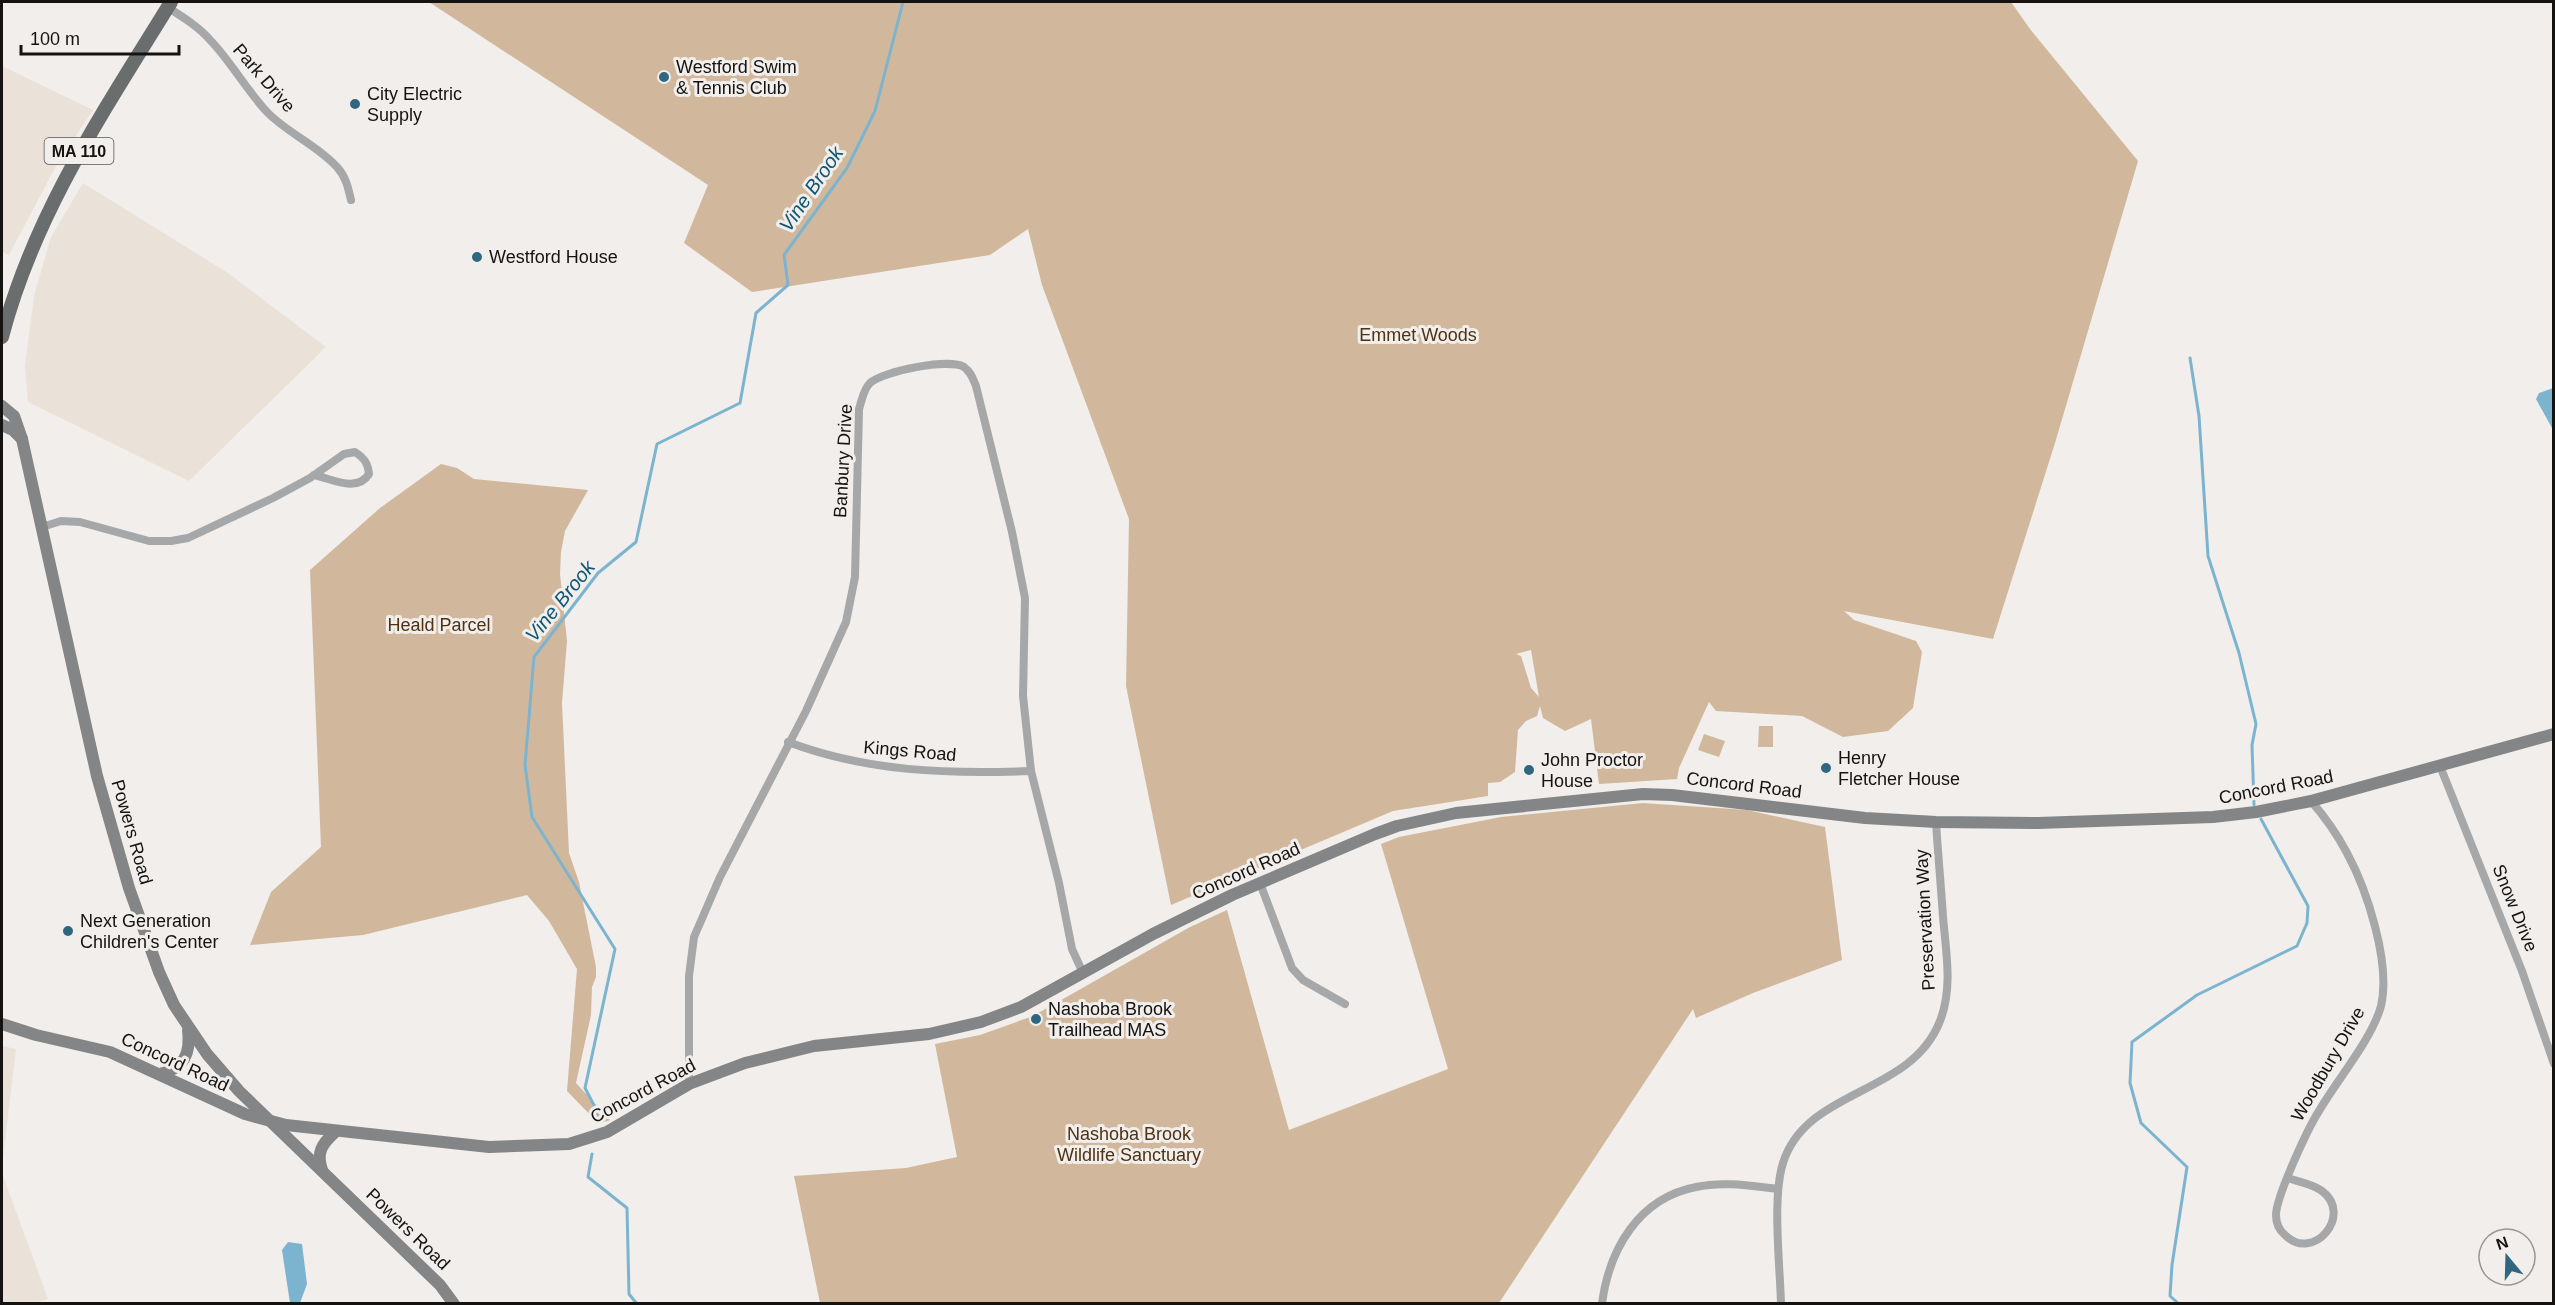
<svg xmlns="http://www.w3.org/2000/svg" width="2555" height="1305" viewBox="0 0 2555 1305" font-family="Helvetica,sans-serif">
	<rect width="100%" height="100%" fill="#f1eeeb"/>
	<g fill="#eae2d9">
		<path d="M2 66 93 110 57 164 9 255 2 252Z"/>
		<path d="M83 183 228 273 326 347 189 481 28 402 25 366 34 296 51 237Z"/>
		<path d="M2 1046 16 1049 2 1166Z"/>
		<path d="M2 1173 48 1299 35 1303H2Z"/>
	</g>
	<g fill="#d1b89d" fill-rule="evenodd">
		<path d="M429 2H2011L2030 29 2138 161 2055 443 1993 639 1844 611 1854 620 1916 641 1922 652 1913 708 1888 731 1843 737 1802 716 1716 711 1709 702 1679 768 1677 779 1599 784 1591 719 1565 731 1543 718 1540 706 1537 716 1526 721 1518 730 1515 772 1500 782 1488 783V796L1393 811 1171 905 1126 686 1129 519 1042 285 1028 229 990 255 752 292 684 243 708 185ZM1531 650 1539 697 1531 688 1521 656 1516 654Z"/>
		<path d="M441 464 457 468 474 479 588 490 565 531 561 552 560 574 567 641 562 703 569 853 579 882 596 967V977L592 987 591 1015 576 1083 610 1120 599 1124 567 1091 577 969 549 921 527 895 363 935 250 945 271 892 321 847 310 570 380 508Z"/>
		<path d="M1759 726H1773V747H1758Z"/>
		<path d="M1704 734 1725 741 1719 757 1698 750Z"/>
		<path d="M1643 803 1747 810 1825 827 1842 960 1753 993 1696 1018 1693 1009 1499 1303H820L794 1176 906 1168 957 1157 935 1044 980 1035 1033 1016 1190 927 1227 910 1289 1130 1448 1069 1381 844 1399 837 1501 817Z"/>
	</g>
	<g fill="#7cb4d0">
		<path d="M2553 388 2554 428H2552L2536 399 2539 393Z"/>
		<path d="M288 1242 302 1244 307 1284 300 1303H290L282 1250Z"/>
	</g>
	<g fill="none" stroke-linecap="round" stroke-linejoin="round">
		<g stroke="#7cb4d0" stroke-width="3">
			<path d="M2190 358 2199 416 2208 556 2239 653 2256 724 2252 745 2254 805"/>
			<path d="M596 1122 597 1111 585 1088 615 949 532 817 525 765 534 657 598 573 636 542 657 444 740 403 756 313 788 285 784 255 847 168 875 111 903 2"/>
			<path d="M592 1154 588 1177 627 1208 629 1294 637 1304"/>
			<path d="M2179 1304 2170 1296 2172 1265 2187 1167 2141 1123 2130 1083 2132 1042 2197 995 2297 946 2307 923 2308 906 2261 819"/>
		</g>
		<g stroke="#a6a7a8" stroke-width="8">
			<path d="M167 7C183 17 199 27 211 41 232 63 247 91 268 113 289 134 317 145 337 167 346 177 348 187 351 200"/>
			<path d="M42 527 61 521 80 522 149 541H171L188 538 273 498 310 478 344 454 355 452C364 458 368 463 369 474 357 493 332 479 314 475"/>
			<path d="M788 742C868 772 947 774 1031 771"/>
			<path d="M2440 766 2522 971 2554 1064"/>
			<path d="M1260 883 1292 968 1303 980 1345 1004"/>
			<path d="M689 1084V976L694 937 720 877 806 711 846 622 855 577 859 409C862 400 863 390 870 383 883 371 949 358 964 367 971 372 973 379 976 386L1012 532 1025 598 1023 696 1031 771 1059 883 1072 949 1083 973"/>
			<path d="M2288 1178C2299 1182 2313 1184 2322 1191 2354 1215 2313 1263 2285 1235 2279 1230 2276 1223 2276 1215 2276 1197 2308 1128 2319 1111 2337 1080 2372 1039 2381 1006 2391 963 2367 890 2347 853 2337 834 2325 817 2311 801"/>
			<path d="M1602 1304C1609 1249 1639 1198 1696 1187 1723 1181 1751 1186 1778 1189"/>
			<path d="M1781 1304C1780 1265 1772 1198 1783 1163 1806 1088 1911 1096 1940 1021 1953 988 1946 952 1943 917 1941 886 1938 854 1936 822"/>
		</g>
		<g stroke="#838586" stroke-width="12">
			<path d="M2 406 14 416 22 439 97 776 129 888 159 972 174 1005 207 1054 239 1091 440 1285 454 1304"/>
			<path d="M2 425 13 430 22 439"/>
			<path d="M2 1024 36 1035 110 1052 245 1114 286 1125 489 1147 569 1144 607 1132 689 1084 745 1063 814 1046 929 1034 981 1022 1021 1007 1153 934 1232 895 1375 834 1397 826 1456 813 1643 794 1672 795 1865 818 1936 822 2038 823 2213 817 2256 812 2311 801 2554 734"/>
			<path d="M160 1074C184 1068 191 1054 188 1030"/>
			<path d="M322 1170C316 1152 322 1144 335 1132"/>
		</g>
		<path stroke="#6a6d6e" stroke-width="14" d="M2 337C34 214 105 109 171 2"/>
	</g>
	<g fill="#2f6781" stroke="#f1eeeb" stroke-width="2">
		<circle cx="664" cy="77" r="6"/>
		<circle cx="355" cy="104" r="6"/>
		<circle cx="477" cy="257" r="6"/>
		<circle cx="1826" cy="768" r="6"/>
		<circle cx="1529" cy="770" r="6"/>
		<circle cx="68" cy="931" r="6"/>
		<circle cx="1036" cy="1019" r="6"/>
	</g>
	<g text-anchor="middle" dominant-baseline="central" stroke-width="6" stroke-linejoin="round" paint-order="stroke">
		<rect fill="#f1eeeb" stroke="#565553" stroke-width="1.5" x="44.5" y="138" width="69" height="26" rx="4.5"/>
		<g font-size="16" font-weight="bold" fill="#141312">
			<text x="79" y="151">MA 110</text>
		</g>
		<g font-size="18" fill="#141312" stroke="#f1eeeb" text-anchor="start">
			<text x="676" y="67">Westford Swim<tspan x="676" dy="21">&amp; Tennis Club</tspan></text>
			<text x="367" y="94">City Electric<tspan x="367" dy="21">Supply</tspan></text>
			<text x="489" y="257">Westford House</text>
			<text x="1838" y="758">Henry<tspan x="1838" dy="21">Fletcher House</tspan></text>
			<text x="1541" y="760">John Proctor<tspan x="1541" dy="21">House</tspan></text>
			<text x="80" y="921">Next Generation<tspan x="80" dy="21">Children's Center</tspan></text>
			<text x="1048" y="1009">Nashoba Brook<tspan x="1048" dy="21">Trailhead MAS</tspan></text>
		</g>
		<g font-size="18" fill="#141312" stroke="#f1eeeb">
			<text transform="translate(264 78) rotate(49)">Park Drive</text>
			<text transform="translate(843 461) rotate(-87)">Banbury Drive</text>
			<text transform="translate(910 751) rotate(5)">Kings Road</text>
			<text transform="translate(1744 785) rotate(7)">Concord Road</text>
			<text transform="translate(2276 787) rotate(-11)">Concord Road</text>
			<text transform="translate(132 832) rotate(74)">Powers Road</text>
			<text transform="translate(1246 871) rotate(-24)">Concord Road</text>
			<text transform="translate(2515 908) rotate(68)">Snow Drive</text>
			<text transform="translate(1925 920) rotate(-93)">Preservation Way</text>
			<text transform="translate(175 1062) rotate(25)">Concord Road</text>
			<text transform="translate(2328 1064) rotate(-60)">Woodbury Drive</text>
			<text transform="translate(643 1091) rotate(-28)">Concord Road</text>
			<text transform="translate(408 1229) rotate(44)">Powers Road</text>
		</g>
		<g font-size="18" fill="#4e3312" stroke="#f1eeeb">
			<text x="1418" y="335">Emmet Woods</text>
			<text x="439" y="625">Heald Parcel</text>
			<text x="1129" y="1134">Nashoba Brook<tspan x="1129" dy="21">Wildlife Sanctuary</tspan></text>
		</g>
		<g font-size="20" font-style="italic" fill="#0f5774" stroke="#f1eeeb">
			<text transform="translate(811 189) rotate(-56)">Vine Brook</text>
			<text transform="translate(560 601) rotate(-51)">Vine Brook</text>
		</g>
	</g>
	<rect width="2555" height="1305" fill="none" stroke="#141312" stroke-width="6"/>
	<g transform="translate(2507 1257) rotate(341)"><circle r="28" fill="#f1eeeb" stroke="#999694" stroke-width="1.5"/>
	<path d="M0-4.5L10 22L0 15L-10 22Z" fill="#2f6781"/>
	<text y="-9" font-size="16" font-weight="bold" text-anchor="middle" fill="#141312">N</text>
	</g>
	<path d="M21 45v9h158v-9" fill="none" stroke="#141312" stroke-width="3"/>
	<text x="30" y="45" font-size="18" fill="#141312" stroke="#f1eeeb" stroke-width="4.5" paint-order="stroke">100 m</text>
</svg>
